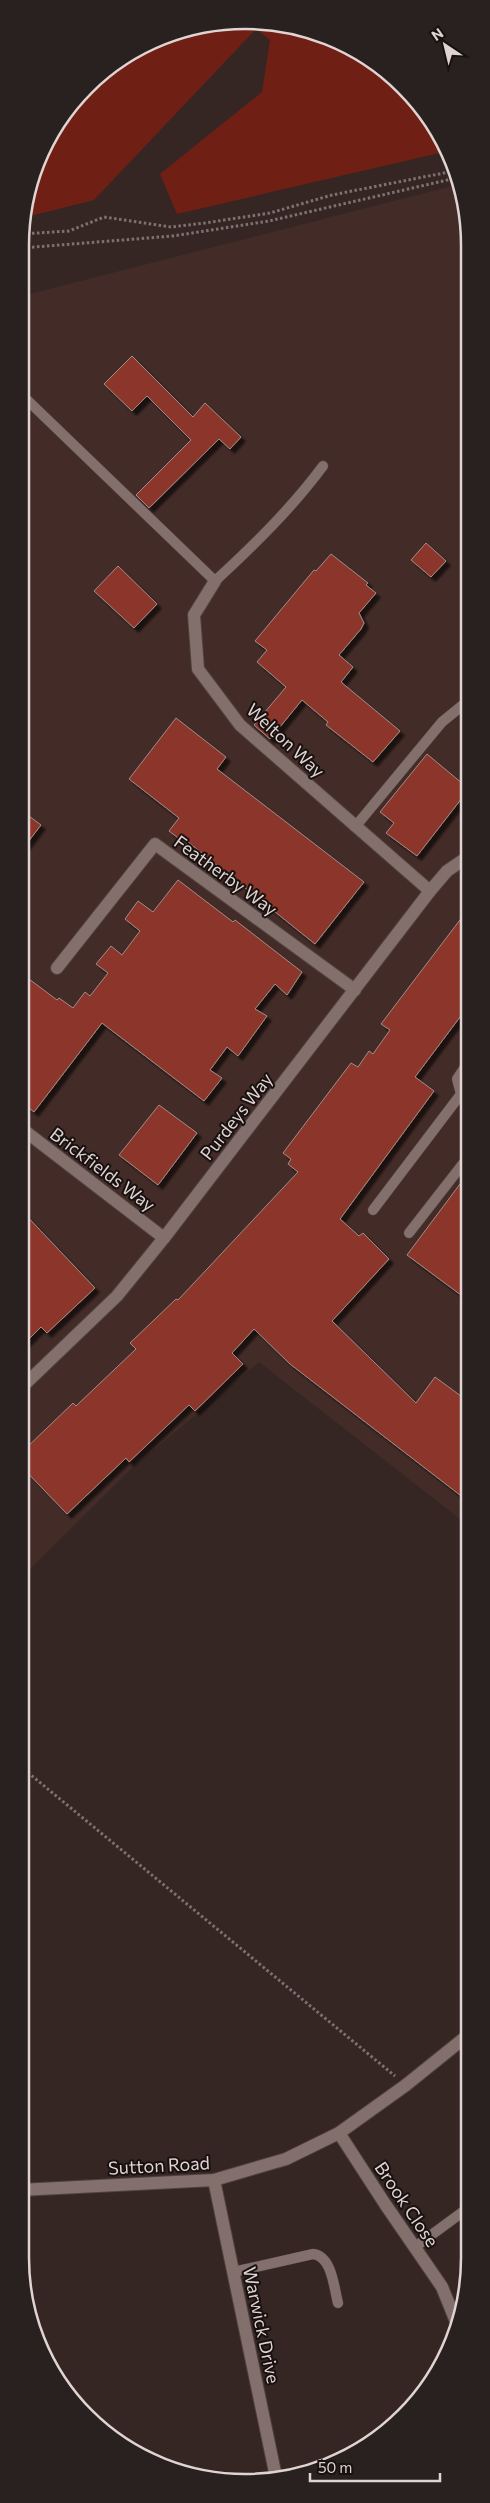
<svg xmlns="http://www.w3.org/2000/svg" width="490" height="2503" viewBox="0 0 490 2503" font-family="Commissioner,sans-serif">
	<defs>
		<filter id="shadow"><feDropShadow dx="4.5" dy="4.5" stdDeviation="1" flood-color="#0009"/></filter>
	</defs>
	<rect width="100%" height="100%" fill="#362623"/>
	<path fill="#432c28" d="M457 185 469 230V1526L259 1362 133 1467 21 1578 22 296Z"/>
	<path fill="#701f15" d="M274 22 344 43 404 86 447 146 448 151 177 214 160 174 262 92 270 40 256 29 94 200 22 218 50 133 108 67 186 28Z"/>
	<g fill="#8c3529" stroke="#a08c88" filter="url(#shadow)">
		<path d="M132 356 193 417 205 403 241 437 230 449 219 439 149 508 136 495 191 440 147 396 132 411 104 384Z"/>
		<path d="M426 543 446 561 431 577 411 560Z"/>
		<path d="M331 554 368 583 366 585 376 593 359 613 364 623 361 629 339 655 353 667 341 682 400 731 373 762 326 725 328 722 302 700 270 739 254 725 286 687 257 662 267 650 255 641 314 570 316 571Z"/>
		<path d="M118 566 157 604 134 628 94 591Z"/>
		<path d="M176 718 226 757 217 769 364 882 315 944 188 842 186 844 169 831 179 818 129 779Z"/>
		<path d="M427 754 469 789 417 856 386 833 394 823 380 812Z"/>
		<path d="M21 810 41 825 21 851Z"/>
		<path d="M178 880 233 922 235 920 302 972 287 995 275 984 255 1009 267 1016 238 1056 227 1047 210 1070 222 1078 204 1101 102 1023 34 1112 21 1102V973L57 1000 59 998 73 1008 85 992 90 996 108 973 96 964 111 946 122 955 140 931 125 919 138 901 153 912Z"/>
		<path d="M469 908V1005L415 1077 434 1091 340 1219 359 1236 363 1233 389 1259 332 1321 416 1403 435 1377 469 1402V1502L290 1364 254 1329 232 1353 243 1364 195 1411 189 1405 129 1462 126 1458 67 1514 21 1466V1453L73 1403 76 1406 136 1349 130 1343 176 1299 178 1300 298 1172 288 1164 291 1159 283 1153 351 1063 358 1067 369 1051 373 1054 390 1030 381 1024Z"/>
		<path d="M159 1105 197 1133 158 1185 119 1155Z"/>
		<path d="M469 1172V1301L407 1255Z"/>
		<path d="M21 1210 95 1288 47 1333 41 1327 21 1347Z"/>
	</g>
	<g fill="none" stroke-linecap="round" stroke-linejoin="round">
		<defs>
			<g id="lane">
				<path d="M22 395 215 581C254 545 291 509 323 466"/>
				<path d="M355 827 442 722 469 700"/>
				<path d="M469 1100 461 1094 457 1079 469 1061"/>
				<path d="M373 1210 461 1094"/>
				<path d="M409 1233 469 1156"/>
				<path d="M415 2247 468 2208"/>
				<path d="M233 2272 313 2254C332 2256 334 2288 338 2303"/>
			</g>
			<g id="street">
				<path d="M215 581 194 615 198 669 240 725 430 891"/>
				<path d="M57 968 155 844 355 990"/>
				<path d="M21 1128 164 1238"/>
				<path d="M21 1388 117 1296 164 1238 430 891 447 871 469 856"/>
				<path d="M339 2133 385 2204 442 2287 457 2324"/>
				<path d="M214 2180 276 2477"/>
				<path d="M35 2332 38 2346"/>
			</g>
			<path id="secondary" d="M20 2190 214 2180 286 2159 339 2133 406 2085 468 2035"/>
		</defs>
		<use href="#lane" stroke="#4f423f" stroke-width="11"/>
		<use href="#street" stroke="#4f423f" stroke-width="14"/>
		<use href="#secondary" stroke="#4f423f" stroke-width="14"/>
		<g stroke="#7f716f" stroke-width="3" stroke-dasharray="2.5 2.5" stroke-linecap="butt">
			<path d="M22 234 69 231 104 217 171 227 205 223 270 213 332 195 454 171"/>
			<path d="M22 248 173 236 269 221 456 178"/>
			<path d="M20 1766 395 2076"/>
		</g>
		<use href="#lane" stroke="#83706c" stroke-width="10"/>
		<use href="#street" stroke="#83706c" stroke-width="12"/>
		<use href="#secondary" stroke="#83706c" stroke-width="12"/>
	</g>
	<g text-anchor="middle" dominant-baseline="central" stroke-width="4" stroke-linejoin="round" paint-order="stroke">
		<g font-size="18" fill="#dfd4d2" stroke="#181110">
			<text transform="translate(286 740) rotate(43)">Welton Way</text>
			<text transform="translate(226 875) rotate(36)">Featherby Way</text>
			<text transform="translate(236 1116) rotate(-52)">Purdeys Way</text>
			<text transform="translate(103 1169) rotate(37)">Brickfields Way</text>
			<text transform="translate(159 2165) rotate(-3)">Sutton Road</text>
			<text transform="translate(407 2204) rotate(56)">Brook Close</text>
			<text transform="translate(262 2325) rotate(78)">Warwick Drive</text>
		</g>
	</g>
	<path d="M0 0H490V2503H0ZM245 29H245A216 216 0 0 1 461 245V2258A216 216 0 0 1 245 2474H245A216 216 0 0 1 29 2258V245A216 216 0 0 1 245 29Z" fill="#282120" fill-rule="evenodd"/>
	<path fill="none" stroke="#dfd4d2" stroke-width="2.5" d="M245 29H245A216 216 0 0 1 461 245V2258A216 216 0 0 1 245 2474H245A216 216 0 0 1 29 2258V245A216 216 0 0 1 245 29Z"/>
	<g transform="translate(445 45) rotate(325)" stroke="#181110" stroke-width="4" paint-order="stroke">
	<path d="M0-4L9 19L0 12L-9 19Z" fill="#dfd4d2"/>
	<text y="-8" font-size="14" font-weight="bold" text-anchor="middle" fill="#dfd4d2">N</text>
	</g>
	<path d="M310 2473v8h130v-8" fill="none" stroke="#dfd4d2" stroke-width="2.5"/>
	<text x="318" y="2473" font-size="15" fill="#dfd4d2" stroke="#181110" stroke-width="4" paint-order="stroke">50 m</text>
</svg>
